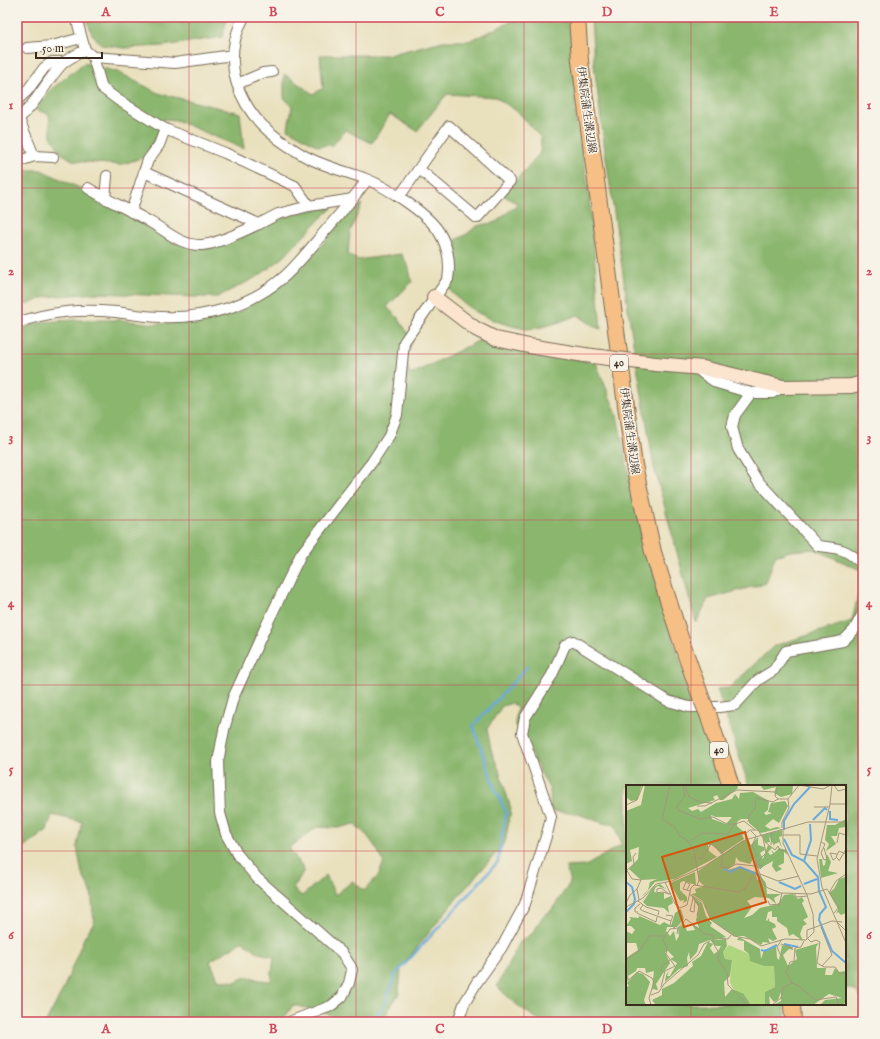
<svg xmlns="http://www.w3.org/2000/svg" width="880" height="1039" viewBox="0 0 880 1039" font-family="'IM FELL English','Noto Serif JP',serif">
	<rect width="100%" height="100%" fill="#f7f3e8"/>
	<filter id="ink" filterUnits="userSpaceOnUse"><feTurbulence type="fractalNoise" baseFrequency=".025" numOctaves="2"/><feDisplacementMap in="SourceGraphic" scale="8" xChannelSelector="R" yChannelSelector="G"/><feConvolveMatrix kernelMatrix="1 2 1 2 8 2 1 2 1" color-interpolation-filters="sRGB"/></filter>
	<filter id="wash" filterUnits="userSpaceOnUse"><feTurbulence type="fractalNoise" baseFrequency=".012" numOctaves="4" result="noise"/><feDisplacementMap in="SourceGraphic" scale="16" xChannelSelector="R" yChannelSelector="G"/><feGaussianBlur stdDeviation="0.9" result="paint"/><feColorMatrix in="noise" values="0 0 0 0 0 0 0 0 0 0 0 0 0 0 0 0 0 1.4 0 .05"/><feComposite in="paint" operator="in"/></filter>
	<g filter="url(#wash)">
		<rect width="100%" height="100%" fill="#e9e0bd"/>
		<g fill="#8bb66e" stroke="#637046" fill-rule="evenodd">
			<path d="M86 17H228L222 37 163 46 125 48 102 45 92 34Z"/>
			<path d="M521 17H572L576 121 588 186 601 329 595 327 578 315C562 321 545 328 527 329 523 329 517 327 512 326 487 319 465 309 449 289L450 279 458 264 456 240 467 234 477 226 496 222 518 204 503 195 540 153 541 138 519 113 496 97 447 94 417 131 390 114 372 143 345 130 333 145 318 146 288 129 292 106 284 98V74L313 94 323 88 320 55H388L443 41H469Z"/>
			<path d="M591 17H863V571L814 549 790 551 775 556 766 583 708 599 696 623 654 467 633 342 605 151 594 64Z"/>
			<path d="M84 63 118 72 158 93 240 113 244 149 176 120 164 119 147 156 120 165 74 161 61 153 51 136 49 114 36 110 48 92Z"/>
			<path d="M19 170H41L86 191 175 243 204 248 234 241 282 218 306 211 333 207 319 220 284 257 257 277 217 297H194L98 293 46 297 17 308V173Z"/>
			<path d="M362 204 350 232 348 254 357 260 401 254 408 265 412 282 387 307 399 319 412 340 406 361 410 375 480 340 506 347 596 363 617 415 632 491 665 616 692 697 725 786H627V1004H784L786 1022H543C525 1012 511 1001 497 986L520 942 534 932 542 917 551 911 570 883 566 867 586 866 622 844 615 825 603 823 578 814 551 811 550 790 515 724 517 707 512 703 502 706 487 729 491 750 499 770 511 809 505 843 451 905 401 968 399 993 383 1019 380 1022H343V1020L320 1011 293 1005 282 1022H46L63 990 84 938 94 922 91 891 82 874 77 846 82 822 52 815 47 830 17 853V330L41 322 73 320H120L155 324 208 320 237 313 280 287 307 262 344 219ZM354 824C369 835 375 846 384 862L378 876 364 891 353 881 335 895 326 875 302 896 293 889 304 870 289 848 317 827 338 828ZM243 941 259 953 274 957 271 981 259 980 247 976 235 982 218 979 210 961Z"/>
			<path d="M863 574V828L856 833 863 852V1001L855 990 845 988V786H749L717 689 729 688 774 646 852 621Z"/>
		</g>
		<g fill="none" stroke-linecap="round" stroke-linejoin="round">
			<path stroke="#69aadd" stroke-width="2.5" d="M370 1022 384 1007 395 975 498 862 506 812 495 789 473 726 527 667"/>
		</g>
	</g>
	<g filter="url(#ink)">
		<g fill="none" stroke-linecap="round" stroke-linejoin="round">
			<defs>
				<g id="street">
					<path d="M76 17 85 50 93 57 175 63 233 55"/>
					<path d="M244 17C233 37 230 60 236 81 247 117 271 136 301 154 321 166 345 171 366 179 387 187 428 214 439 232 448 247 451 262 448 279L404 342 397 415 389 436 372 462 301 554 265 628 233 698 224 730 218 762 220 813 226 834 237 854 257 878 342 953 351 967 352 970 349 983 342 997 331 1006 289 1022"/>
					<path d="M27 48 52 46 81 38"/>
					<path d="M93 57 102 88 118 100 165 129"/>
					<path d="M237 84 263 73 272 72"/>
					<path d="M17 100 27 91 44 68 52 62H65"/>
					<path d="M19 119 34 156"/>
					<path d="M17 120C36 105 46 81 63 63 69 58 78 54 85 50"/>
					<path d="M17 162 34 156 53 157"/>
					<path d="M88 188C108 201 130 210 150 222 167 231 181 246 202 245 218 244 243 231 259 224"/>
					<path d="M399 197 449 126 510 181 477 218 419 169"/>
					<path d="M105 199 107 176"/>
					<path d="M309 206 295 186 225 153 165 129 159 145 148 160 144 172 259 224 278 214 309 206 353 199"/>
					<path d="M131 212 144 172"/>
					<path d="M17 323C50 311 81 309 116 312 131 314 146 317 161 317 205 319 251 306 285 276 298 264 309 250 321 236 337 217 353 199 367 180"/>
					<path d="M695 367 705 375 717 383 751 393H772L783 387"/>
					<path d="M751 393 735 415 732 427 738 449 757 480 818 546C840 548 847 549 863 565"/>
					<path d="M459 1022 460 1016 464 1004 477 982 502 947 525 904 548 830 551 817 522 733 525 718 552 675 565 645 573 641 668 701 689 707H719L735 705 758 680 774 670 786 651 843 641 854 630 863 613"/>
				</g>
				<g id="secondary">
					<path d="M434 297 476 329 496 339 529 346 585 355"/>
					<path d="M655 364 703 368 783 387 851 386 863 383"/>
				</g>
				<g id="primary">
					<path d="M577 17 580 61 634 465 653 552 683 647 702 700"/>
					<path d="M708 714 731 786"/>
					<path d="M792 1004 793 1022"/>
				</g>
			</defs>
			<use href="#street" stroke="#786a56" stroke-width="12"/>
			<use href="#secondary" stroke="#786a56" stroke-width="16"/>
			<use href="#primary" stroke="#786a56" stroke-width="18"/>
			<use href="#street" stroke="#fff" stroke-width="10"/>
			<use href="#secondary" stroke="#fbe5cf" stroke-width="14"/>
			<use href="#primary" stroke="#f5bf86" stroke-width="16"/>
			<defs>
				<path id="secondary-bridge" d="M585 355 655 364"/>
				<path id="primary-bridge" d="M702 700 708 714"/>
			</defs>
			<use href="#secondary-bridge" stroke="#786a56" stroke-width="16" stroke-linecap="butt"/>
			<use href="#primary-bridge" stroke="#786a56" stroke-width="18" stroke-linecap="butt"/>
			<use href="#secondary-bridge" stroke="#fbe5cf" stroke-width="14"/>
			<use href="#primary-bridge" stroke="#f5bf86" stroke-width="16"/>
		</g>
	</g>
	<path fill="none" stroke="#d1495b" stroke-width="1" stroke-opacity="0.55" d="M189 17V1022M356 17V1022M524 17V1022M691 17V786M17 188H863M17 354H863M17 520H863M17 685H863M17 851H627M845 851H863M691 1004V1022"/>
	<g text-anchor="middle" dominant-baseline="central" stroke-width="3" stroke-linejoin="round" paint-order="stroke">
		<g fill="#f7f3e8" stroke="#73665b" stroke-width="1">
			<rect x="610" y="355" width="18" height="16" rx="3"/>
			<rect x="710" y="742" width="18" height="16" rx="3"/>
		</g>
		<g font-size="10" font-weight="bold" fill="#3b2a1e">
			<text x="619" y="363">40</text>
			<text x="719" y="750">40</text>
		</g>
		<g font-size="11" fill="#3b2a1e" stroke="#f7f3e8">
			<text transform="translate(586 110) rotate(82)">伊集院蒲生溝辺線</text>
			<text transform="translate(629 431) rotate(82)">伊集院蒲生溝辺線</text>
		</g>
	</g>
	<g transform="translate(626 785)">
		<rect width="220" height="220" fill="#e9e0bd"/>
		<path d="M103 160 123 169 124 175 138 181H148L149 202 139 207V219L125 220 119 210 113 209 106 202 104 197 106 175 99 174 97 167Z" fill="#afd57f"/>
		<path d="M0 0H16L11 15 5 16 0 12ZM19 0H111L112 3 97 15H94L91 10 87 12 89 15 62 23 66 26 72 24 75 27 90 18 106 14 109 9 113 14 114 8 127 7 143 16 142 25 138 28 140 30 146 28 142 27 145 18 159 16 162 21 153 38 147 34 139 41 144 44 151 42 155 43 135 48 123 38V34H115L111 37V41L119 48 116 50 118 54 95 69 87 60H82L83 66 91 72 49 94 29 97 19 109 15 112 22 105 24 97 31 94 15 95 3 84 12 74 13 62 4 65 6 76 0 79V26L15 20ZM85 30 90 32H106L100 39 86 34ZM134 0H167V1L166 9 155 12 148 8 150 2 138 5ZM220 34V45L219 42 213 43 211 51H205L210 59 200 66 203 59 199 55 201 40H209ZM156 45V51L153 52 156 63 153 57 147 60 149 63 143 51 144 57 139 58 136 50ZM132 52V60L138 62 139 65 134 68 137 74 142 60 146 63 142 67 144 70 147 69 145 65 148 68 153 63 160 65 162 70 158 67V78L152 81 156 84 150 87 146 81 147 76 133 84 130 82 128 73 124 79 113 76 110 72 109 79 101 85 113 82 130 87 131 95H133V89L140 98 141 109H155L148 113 150 119 143 113 129 112 121 116 126 122 118 133 126 130 134 123 152 119 158 110 167 109 172 114 176 112 178 116 176 118 182 132 177 135 181 139 177 141 174 149 177 156 167 149 163 151 161 143 151 136V132H146V126L142 127 140 135 141 136 143 133V136L149 139 150 142 146 144 151 154 147 156 142 153 144 158 137 157 135 160 118 151H108L84 134 77 116 65 109 70 108 69 104 78 101 73 96 72 86 116 56 122 54 125 60ZM201 69 205 77 202 86 212 88 195 93 193 74H196L197 81 199 80ZM69 87 70 100 57 96 54 98V105L61 112V116L57 118 58 115 54 116 44 98ZM219 92 220 128 215 130 212 127 210 129 212 124 203 108 208 104 213 94ZM34 99 40 104 32 101 29 103 28 107 38 108V114L45 111 47 118 42 121 43 128 38 123 21 121 17 117 27 102ZM66 111 76 118 80 131 86 138 84 141 100 152 88 155 100 154 101 161 97 167 99 174 106 175 104 191 98 197 99 212 106 204 118 209 125 220H30L26 215 36 210V204L48 198 67 181 66 177 75 171 82 157 87 159 84 163 88 169 92 166 95 161H90L84 155 73 159 71 167 64 175 63 167 61 173 62 181 53 184 39 197 40 190 43 186 41 191H44L51 178 44 174 48 172 42 166 39 167 44 178 30 199 32 205 26 204 28 186 20 188 19 183H11L10 186 2 191 3 195 0 194V173L12 165 10 158H0V146L6 149 9 145 5 141H0L5 134 3 132 12 133 14 131 11 130 34 140 38 137 45 141 49 128 55 124 58 134 51 142H41L40 146 44 151 48 146 50 156 53 151 52 143 58 139 61 146 69 145 66 139 73 143 70 135 73 123ZM113 152 134 164 135 174 138 165 150 161 151 173 153 175 156 161H152L163 160 168 165 163 164 157 170 162 181 171 174 169 165 193 158 190 162 191 183H200L199 190H206L209 183 213 187 220 186V218L214 220H190L195 219 199 215 216 213 203 209 187 220H147L155 216V207L152 215 148 217 143 211 144 220H139V207L149 202 148 181H138L124 176 123 169 118 165V156L111 155ZM11 187 17 189 24 197 18 215 20 220H0V202L3 201 1 198Z" fill="#8bb66e" fill-rule="evenodd"/>
		<path fill="none" stroke="#69aadd" stroke-width="2" d="M204 26V34L212 35M187 35 199 23 201 25M158 45V36L168 19 184 2M158 54 166 70 178 76 192 92 193 106 200 122 194 129 193 135 206 166 220 178M178 76 185 55 184 39M98 84 104 87 114 82 133 90M0 97 6 102 9 114 8 119 0 127M153 97 169 104 175 101M178 99 191 94M158 159 172 162M135 165 139 166 151 160"/>
		<path fill="none" stroke="#a3977d" stroke-width="1" d="M44 0 36 34 49 42 53 50 61 55 68 65 73 95 71 101M57 0 59 11 51 21 52 25 74 34 87 32 101 39H109M59 0 63 12 75 17 86 18M152 0 149 11 152 14H162M173 0 197 4 205 0M206 0 204 19 191 74 196 102 220 158M208 0 212 6 220 4M204 19H220M0 20 11 15 17 0M71 21H79L111 5 149 7M188 22H203M122 37 124 29 129 24 130 13 147 17 152 14M156 43V37L163 23 162 14 173 0M125 46 130 51 126 61 130 66V78L137 98M157 50H174V69L191 71M120 54 119 49 124 45H132L137 53 140 68 132 76V80L137 81 134 84M63 57 76 48 102 49 109 39 118 36 129 45M139 57 149 65 152 61 154 66 160 65M195 57 199 59 195 68 198 75 201 74 198 63M211 58 213 48 220 50M145 60 146 47M71 73H76L85 59 97 68 95 82 103 83 110 79 130 81M210 73 207 75 204 68 211 69M213 75 210 72 213 66 220 69M213 76 220 64M0 84 6 94 15 95 11 104 13 115M1 85 8 79 7 72 10 68M134 89 152 96 173 91M39 97 49 119 54 123 61 120 65 103 68 100 113 107 120 103 126 91 142 103 155 108 185 109 201 104 213 122 208 128M61 105 64 99 60 97 57 104 64 106M168 108 170 112 182 111M203 108 210 96 220 89M43 109 35 103 31 104V108L36 107 40 108 43 109 45 108M63 109 77 117 85 135 108 151 124 154 135 161 159 154 180 155 188 147 187 129 181 110 157 58V45M65 110 69 116 68 127 64 126 67 113M12 116 20 122 33 126 32 130M69 116 73 121 71 131M142 116 144 120 153 119M0 118 4 110 11 104M17 120 14 124 17 126 45 136 44 140 49 143M153 121 156 108M0 122 17 113 30 99 46 96 79 81 119 55 182 37H220M12 127H9V123L14 119M11 128 30 137 31 132M40 130 47 131 45 136M60 134 79 149 87 150V158L93 168 92 174 101 188 102 200 122 220M211 137 220 146M195 142 206 170 196 181M187 143 206 136 216 137M51 149 52 143 60 134M91 153 102 154 105 150M181 154V145L187 143M182 154 185 157 190 155 194 157 191 178 198 182H209L214 189 220 188M155 159 167 163M155 171 151 162 156 154M0 175 14 165 23 151H39M35 187 36 181 44 175M0 197 13 186 26 193 28 197 23 213 25 220M166 198 160 187 164 177 168 176 169 163 175 162 178 156M35 202 39 186 49 181 40 169 41 163 37 155 44 144 52 143M25 210 33 207 38 199 72 170 78 159 84 156M146 220 155 213 157 203 166 198 173 201 189 215 210 212 213 220"/>
		<path fill="#d7540e" fill-opacity="0.15" stroke="#d7540e" stroke-width="2" d="M119 47 140 117 58 142 36 72Z"/>
		<rect width="220" height="220" fill="none" stroke="#3b2a1e" stroke-width="2"/>
	</g>
	<rect width="880" height="1039" fill="none" stroke="#f7f3e8" stroke-width="44"/>
	<path d="M36 52v6h66v-6" fill="none" stroke="#3b2a1e" stroke-width="2"/>
	<text x="42" y="52" font-size="12" fill="#3b2a1e" stroke="#f7f3e8" stroke-width="3" paint-order="stroke">50 m</text>
	<rect x="22" y="22" width="836" height="995" fill="none" stroke="#d1495b" stroke-width="1.5"/>
	<g font-size="13" text-anchor="middle" font-weight="bold" fill="#d1495b">
		<text x="106" y="16">A</text>
		<text x="273" y="16">B</text>
		<text x="440" y="16">C</text>
		<text x="607" y="16">D</text>
		<text x="774" y="16">E</text>
		<text x="11" y="109">1</text>
		<text x="869" y="109">1</text>
		<text x="11" y="275">2</text>
		<text x="869" y="275">2</text>
		<text x="11" y="441">3</text>
		<text x="869" y="441">3</text>
		<text x="11" y="607">4</text>
		<text x="869" y="607">4</text>
		<text x="11" y="773">5</text>
		<text x="869" y="773">5</text>
		<text x="11" y="939">6</text>
		<text x="869" y="939">6</text>
		<text x="106" y="1033">A</text>
		<text x="273" y="1033">B</text>
		<text x="440" y="1033">C</text>
		<text x="607" y="1033">D</text>
		<text x="774" y="1033">E</text>
	</g>
</svg>
